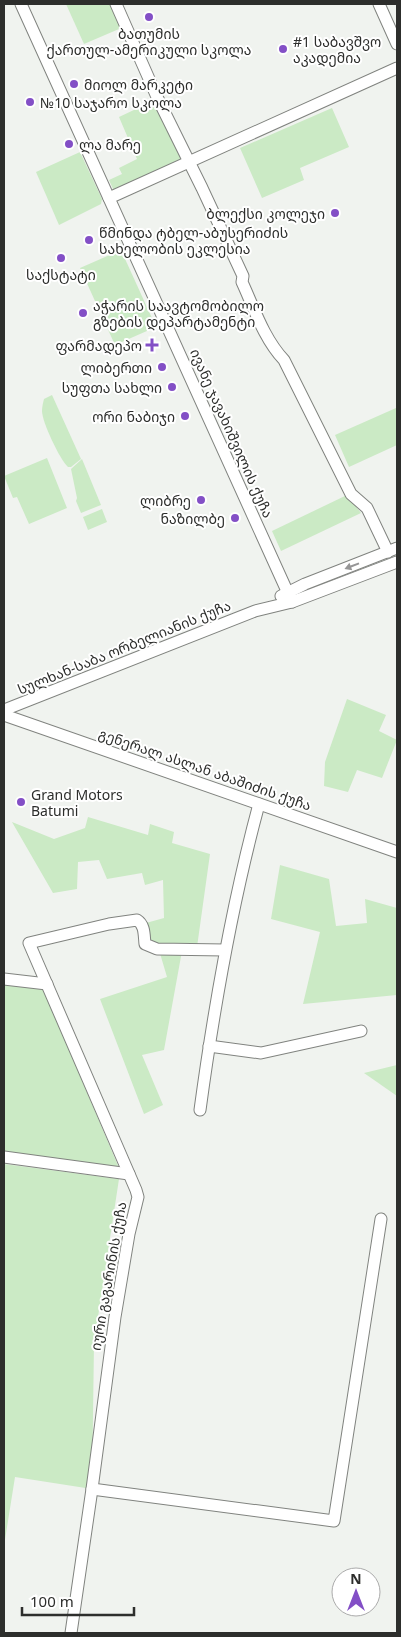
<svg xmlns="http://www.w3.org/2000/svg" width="401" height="1637" viewBox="0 0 401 1637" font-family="Georgia,'Noto Sans Georgian',serif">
	<rect width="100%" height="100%" fill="#f0f3ef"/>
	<g fill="#cbeac5">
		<path d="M66 4H116L126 26 84 44Z"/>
		<path d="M153 101 183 159 114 191 109 180 122 174 119 168 137 159 119 117Z"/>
		<path d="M332 108 349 147 300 168 304 180 262 198 240 148Z"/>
		<path d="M80 152 102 199 101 204 59 225 36 172Z"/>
		<path d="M121 250 156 327 115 345 80 268Z"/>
		<path d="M52 395 81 459 71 467H68C60 460 42 422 42 411 42 407 43 403 44 399Z"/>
		<path d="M396 408 397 445 349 467 335 435Z"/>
		<path d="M47 458 67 508 29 524 17 497 13 498 4 476Z"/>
		<path d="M82 459 101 505 81 513 76 501 77 498 71 469Z"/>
		<path d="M347 495 361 513 281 551 272 531Z"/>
		<path d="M102 509 107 522 88 530 83 517Z"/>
		<path d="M347 699 386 715 379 731 397 740 382 778 357 770 348 792 324 786 325 762Z"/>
		<path d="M88 817 148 835 150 824 174 832 172 843 210 854 197 947 150 943 146 923 164 918 163 880 145 885 142 873 107 879 99 860 78 862 77 889 53 893 12 822 54 839 85 828Z"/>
		<path d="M280 865 329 879 336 926 367 923 365 899 397 908V995L303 1004 320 932 271 919Z"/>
		<path d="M159 950 182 951 164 1050 142 1055 163 1105 144 1114 100 999 167 977Z"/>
		<path d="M4 984 43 988 119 1168 4 1153Z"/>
		<path d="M397 1065V1096L364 1073Z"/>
		<path d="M4 1164 119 1179 94 1343 92 1489 15 1477 4 1546Z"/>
	</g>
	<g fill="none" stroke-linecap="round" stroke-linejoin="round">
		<defs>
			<g id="minor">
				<path d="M21 4 292 602"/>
				<path d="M116 4 157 97 202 188 243 276 242 282C254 308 264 339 284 360L351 494 367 508 388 552"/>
				<path d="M379 4 397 44"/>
				<path d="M109 198 397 68"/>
				<path d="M281 596 305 584 397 548"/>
				<path d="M4 710 255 611 292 602 397 562"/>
				<path d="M4 715 397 852"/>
				<path d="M4 979 47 984"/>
				<path d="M209 1046 261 1053 361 1031"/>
				<path d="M200 1110C214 1007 232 904 259 804"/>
				<path d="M4 1157 129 1174"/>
				<path d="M92 1489 334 1521 381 1219"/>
				<path d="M71 1633 92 1489 115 1317 129 1234 138 1197 136 1190 29 943 109 924 137 920C145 925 144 935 145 944L157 949 225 950"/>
			</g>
		</defs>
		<use href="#minor" stroke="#80837f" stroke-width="13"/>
		<use href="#minor" stroke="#fff" stroke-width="11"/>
	</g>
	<defs><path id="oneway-solid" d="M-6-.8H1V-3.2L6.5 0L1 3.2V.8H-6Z" transform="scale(1.25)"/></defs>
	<use fill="#969696" href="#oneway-solid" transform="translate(352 566) rotate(159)"/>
	<g fill="#834fc6" stroke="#fff" stroke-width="2">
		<circle cx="149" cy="17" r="5"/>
		<circle cx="283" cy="49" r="5"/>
		<circle cx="74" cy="84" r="5"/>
		<circle cx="30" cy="102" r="5"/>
		<circle cx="69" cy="144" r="5"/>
		<circle cx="335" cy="213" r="5"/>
		<circle cx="89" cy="240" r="5"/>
		<circle cx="61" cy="258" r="5"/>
		<circle cx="83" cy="313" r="5"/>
		<path d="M149.5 337.5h5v5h5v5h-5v5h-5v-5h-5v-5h5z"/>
		<circle cx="162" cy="367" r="5"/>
		<circle cx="172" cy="387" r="5"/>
		<circle cx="185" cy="416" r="5"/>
		<circle cx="201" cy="500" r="5"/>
		<circle cx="235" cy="518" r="5"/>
		<circle cx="21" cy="802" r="5"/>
	</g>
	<g text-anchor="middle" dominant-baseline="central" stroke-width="4" stroke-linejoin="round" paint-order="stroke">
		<g font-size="14" fill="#2d2e2c" stroke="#fff" text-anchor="start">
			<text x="149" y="33" text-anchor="middle">ბათუმის<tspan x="149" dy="16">ქართულ-ამერიკული სკოლა</tspan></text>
			<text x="293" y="41">#1 საბავშვო<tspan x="293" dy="16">აკადემია</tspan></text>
			<text x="84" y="84">მიოლ მარკეტი</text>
			<text x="40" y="102">№10 საჯარო სკოლა</text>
			<text x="79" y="144">ლა მარე</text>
			<text x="325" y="213" text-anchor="end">ბლექსი კოლეჯი</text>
			<text x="99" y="232">წმინდა ტბელ-აბუსერიძის<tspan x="99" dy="16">სახელობის ეკლესია</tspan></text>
			<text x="61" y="274" text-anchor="middle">საქსტატი</text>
			<text x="93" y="305">აჭარის საავტომობილო<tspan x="93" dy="16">გზების დეპარტამენტი</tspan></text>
			<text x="142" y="345" text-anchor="end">ფარმადეპო</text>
			<text x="152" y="367" text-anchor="end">ლიბერთი</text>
			<text x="162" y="387" text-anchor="end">სუფთა სახლი</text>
			<text x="175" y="416" text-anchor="end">ორი ნაბიჯი</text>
			<text x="191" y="500" text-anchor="end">ლიბრე</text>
			<text x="225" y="518" text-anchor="end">ნაზილბე</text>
			<text x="31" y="794">Grand Motors<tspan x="31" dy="16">Batumi</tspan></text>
		</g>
		<g font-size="14" fill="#2d2e2c" stroke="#fff">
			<text transform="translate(232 433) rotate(66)">ივანე ჯავახიშვილის ქუჩა</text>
			<text transform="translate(124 647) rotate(-22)">სულხან-საბა ორბელიანის ქუჩა</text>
			<text transform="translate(205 769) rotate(19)">გენერალ ასლან აბაშიძის ქუჩა</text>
			<text transform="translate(108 1276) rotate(-80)">იური გაგარინის ქუჩა</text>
		</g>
	</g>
	<rect width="401" height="1637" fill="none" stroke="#2d2e2c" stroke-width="10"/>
	<g transform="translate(356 1592)"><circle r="24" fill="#ffffff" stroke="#ababab"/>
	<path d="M0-4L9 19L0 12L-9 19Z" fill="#834fc6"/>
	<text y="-8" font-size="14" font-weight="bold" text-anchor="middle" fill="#2d2e2c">N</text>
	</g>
	<path d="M22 1607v8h112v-8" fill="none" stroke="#2d2e2c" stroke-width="2.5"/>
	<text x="30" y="1607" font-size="15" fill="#2d2e2c" stroke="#ffffff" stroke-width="4" paint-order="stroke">100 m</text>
</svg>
